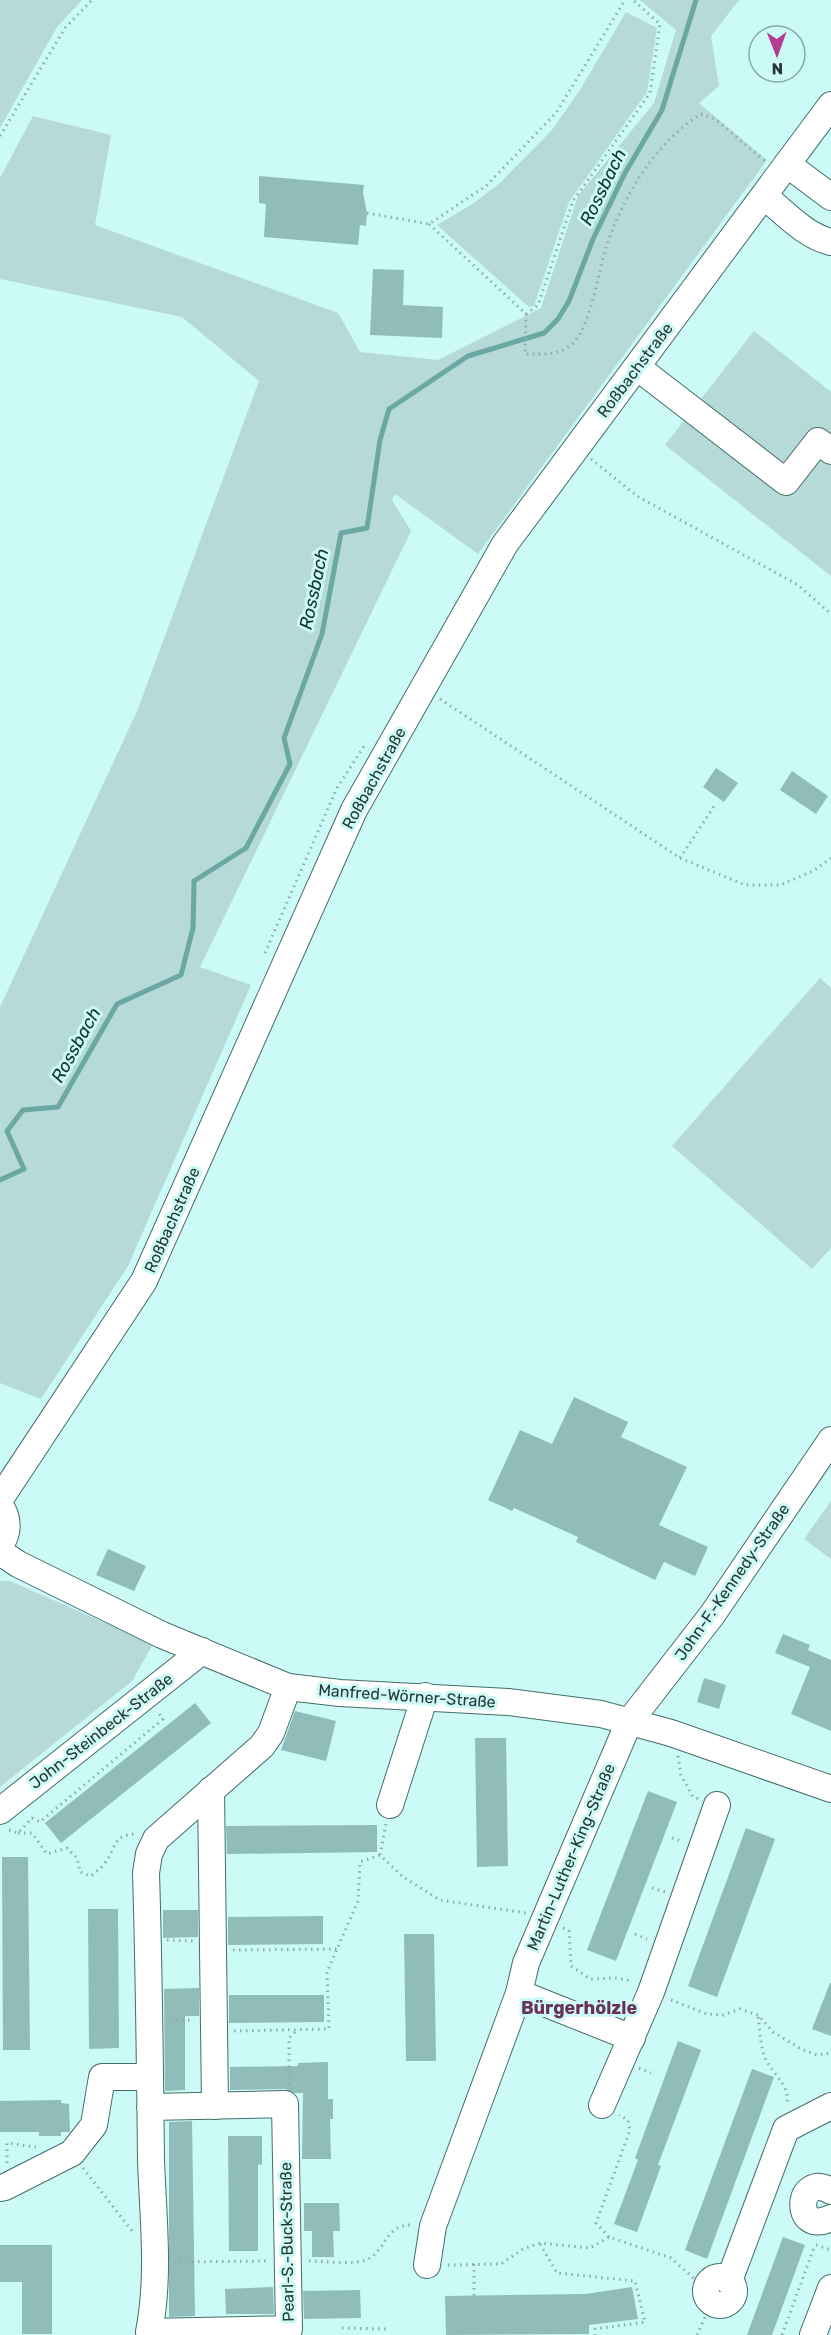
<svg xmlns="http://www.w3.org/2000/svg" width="831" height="2335" viewBox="0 0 831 2335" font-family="Rubik,sans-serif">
	<rect width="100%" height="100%" fill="#ccfaf6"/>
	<g fill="#b5dad7">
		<path d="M0 0H82L57 27 0 128Z"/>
		<path d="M640 0H739L711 36 719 86 699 103 767 160 478 554 395 494 392 500 411 531 200 967 251 985 128 1266 41 1399 0 1383V1007L138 709 259 381 182 317 0 279V178L33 116 111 135 95 225 338 313 360 352 438 360 541 308 578 196 654 103 676 30Z"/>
		<path d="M626 12 657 28 647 92 569 202 534 306 529 307 437 225 474 203 501 182 552 130 580 90Z"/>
		<path d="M754 331 831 392V576L665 445Z"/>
		<path d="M820 978 831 988V1248L812 1269 672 1146Z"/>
		<path d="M831 1501V1559L804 1539Z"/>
		<path d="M0 1581H10L153 1644 132 1681 0 1787Z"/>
	</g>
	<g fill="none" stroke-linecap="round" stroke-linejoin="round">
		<path stroke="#6ba8a4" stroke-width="5" d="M0 1180 24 1169 7 1131 23 1110 58 1107 117 1004 181 975 193 928 194 881 246 848 290 764 284 738 322 634 341 533 367 528 380 440 389 409 468 356 544 333 558 319 569 301 593 239 625 173 662 110 696 0"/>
	</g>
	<g fill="#90bdb9">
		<path d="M259 176 364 185 363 193 367 213 366 226 360 225 358 245 264 237 266 204 259 203Z"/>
		<path d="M373 269 404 270 403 305 443 307 442 338 370 335Z"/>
		<path d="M716 768 738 783 724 802 703 787Z"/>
		<path d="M792 771 828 796 816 814 780 790Z"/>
		<path d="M574 1397 628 1422 621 1437 687 1467 659 1525 708 1547 695 1576 664 1562 655 1580 576 1542 578 1537 514 1508 512 1511 488 1500 520 1430 552 1444Z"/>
		<path d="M108 1549 146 1566 134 1591 96 1575Z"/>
		<path d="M783 1634 810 1645 808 1650 831 1660V1731L791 1714 810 1667 775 1653Z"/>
		<path d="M704 1678 726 1685 719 1709 697 1702Z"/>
		<path d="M195 1703 211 1723 61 1843 45 1823Z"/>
		<path d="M295 1711 336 1721 326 1761 281 1750Z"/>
		<path d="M475 1738H506L508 1866 477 1867Z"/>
		<path d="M648 1791 677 1802 616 1961 587 1950Z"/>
		<path d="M377 1825V1852L227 1854 226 1826Z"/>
		<path d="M746 1828 775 1839 717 1997 688 1986Z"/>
		<path d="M2 1857H28L30 2050H3Z"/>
		<path d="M88 1909H118L119 2048 89 2049Z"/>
		<path d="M163 1910H198V1937L163 1938Z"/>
		<path d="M323 1916V1944L228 1945V1917Z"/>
		<path d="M404 1934H434L436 2061H406Z"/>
		<path d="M830 1983H831V2036L812 2029Z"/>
		<path d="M199 1988V2016H185V2090L165 2091 164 1989Z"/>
		<path d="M229 1995H324V2022L229 2023Z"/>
		<path d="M678 2041 701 2050 658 2165 661 2166 637 2232 614 2224 638 2160 635 2158Z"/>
		<path d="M328 2062V2099H333V2119H330L331 2159H302L303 2093H294L285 2089 230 2090V2067L298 2066V2063Z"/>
		<path d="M752 2069 774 2077 707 2259 685 2250Z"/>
		<path d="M61 2100V2103L69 2104 70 2132H61V2136H39V2132H0V2101Z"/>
		<path d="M192 2121 195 2316 169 2317V2122Z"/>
		<path d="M228 2136H262V2165L258 2164V2251H229Z"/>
		<path d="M304 2203H339L340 2231H333L334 2257H312V2231H304Z"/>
		<path d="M783 2237 805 2245 772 2335H747Z"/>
		<path d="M0 2245H52V2334H22V2282H0Z"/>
		<path d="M273 2287 274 2314H226L225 2289Z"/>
		<path d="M632 2287 638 2319 589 2325V2334L446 2335 445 2296 586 2294Z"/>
		<path d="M360 2290 361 2318 304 2319 303 2291Z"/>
	</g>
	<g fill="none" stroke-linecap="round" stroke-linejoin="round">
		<defs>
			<g id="minor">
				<path d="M787 164 831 197"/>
				<path d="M764 196C784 212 805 236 831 242"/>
				<path d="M637 367 786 482 818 441 831 451"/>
				<path d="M0 1499 144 1281 354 810 505 544 831 105"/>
				<path d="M0 1506C9 1518 9 1533 0 1545"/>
				<path d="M0 1552 18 1564 162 1635 288 1687 340 1693 508 1702 601 1714 671 1733 831 1789"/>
				<path d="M211 1790 215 2106"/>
				<path d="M390 1805 425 1696"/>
				<path d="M0 1811 202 1651"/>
				<path d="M519 1993 632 2038"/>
				<path d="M602 2105 651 1992 717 1805"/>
				<path d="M150 2107 285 2104 289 2329 149 2332C160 2276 153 2217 151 2160 150 2064 149 1968 146 1873L149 1854 156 1839 262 1746 271 1733 288 1687"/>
				<path d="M0 2188 5 2187 72 2153 94 2125 102 2077H150"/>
				<path d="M831 2191C797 2170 791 2237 831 2218"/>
				<path d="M427 2265 433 2226 519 1993 526 1963 629 1722 712 1615 831 1440"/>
				<circle cx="720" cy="2291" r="14"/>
				<path d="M729 2281 786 2129 831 2106"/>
				<path d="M813 2335 831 2288"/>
			</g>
		</defs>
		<use href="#minor" stroke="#436e6b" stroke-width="28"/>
		<g stroke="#8aadaa" stroke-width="3" stroke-dasharray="1.5 4.5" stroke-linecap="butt">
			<path d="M0 136 65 28 92 0"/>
			<path d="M367 213 429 224 486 186 556 113 625 0"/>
			<path d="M429 224 526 314 525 354C544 354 558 356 572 344 591 328 598 270 607 245 623 196 656 142 701 114L715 119 765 161"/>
			<path d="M526 314 538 305 573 201 650 93 660 24 633 0"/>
			<path d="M591 459 637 496 798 585 831 614"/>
			<path d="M440 699 680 858 745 885H780L813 871 831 858"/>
			<path d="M680 858 715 805"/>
			<path d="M265 953 337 788 366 743"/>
			<path d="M678 1756 681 1775 693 1797 699 1799"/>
			<path d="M386 1824 380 1855 403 1877 440 1900 526 1913"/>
			<path d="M9 1830 18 1833 32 1818 40 1822 163 1719 157 1711"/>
			<path d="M18 1833H32L47 1854 67 1848 77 1858 80 1872 91 1876C95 1872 102 1868 105 1863 117 1847 112 1835 136 1834"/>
			<path d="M672 1838 682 1841"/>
			<path d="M652 1888 665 1892"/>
			<path d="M563 1928 569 1931 571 1966 590 1979 615 1978 632 1981"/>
			<path d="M635 1934 647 1939"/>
			<path d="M167 1940 193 1941"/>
			<path d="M233 1950 337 1949"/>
			<path d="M671 2000 707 2014 723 2015 740 2009 758 2015 773 2032 801 2049 817 2055 831 2053"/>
			<path d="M758 2017C760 2029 760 2043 764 2055 770 2073 791 2084 787 2105"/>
			<path d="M170 2021 194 2020"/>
			<path d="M234 2031 329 2029 327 1972 358 1901 360 1862 380 1855"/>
			<path d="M639 2068 651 2073"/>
			<path d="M289 2085V2038L297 2030"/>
			<path d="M7 2163V2143L36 2147"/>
			<path d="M83 2168 132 2231"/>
			<path d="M609 2237 596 2223 630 2130 628 2120 619 2115"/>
			<path d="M540 2244 557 2273 635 2281 645 2322 595 2329V2335"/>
			<path d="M816 2245 831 2250"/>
			<path d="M309 2261C324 2261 353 2265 366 2260 387 2251 384 2224 413 2225"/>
			<path d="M174 2262 266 2261"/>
			<path d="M474 2264V2296"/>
			<path d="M448 2265 501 2264 523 2249 540 2243 590 2248 609 2237 671 2258 707 2290"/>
			<path d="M342 2328 388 2329"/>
			<path d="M697 2335 712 2302"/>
			<path d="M782 2335 815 2245"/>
		</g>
		<use href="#minor" stroke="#fff" stroke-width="26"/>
	</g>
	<g text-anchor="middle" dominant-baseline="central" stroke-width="6" stroke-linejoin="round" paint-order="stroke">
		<g font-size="16" fill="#263836" stroke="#ccfaf6">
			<text transform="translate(635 370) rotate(-53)">Roßbachstraße</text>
			<text transform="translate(374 778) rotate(-61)">Roßbachstraße</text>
			<text transform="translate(172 1220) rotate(-66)">Roßbachstraße</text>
			<text transform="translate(732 1582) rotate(-55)">John-F.-Kennedy-Straße</text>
			<text transform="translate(407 1696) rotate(4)">Manfred-Wörner-Straße</text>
			<text transform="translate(101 1731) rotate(-38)">John-Steinbeck-Straße</text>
			<text transform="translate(571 1857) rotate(-67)">Martin-Luther-King-Straße</text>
			<text transform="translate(287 2242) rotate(-91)">Pearl-S.-Buck-Straße</text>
		</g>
		<g font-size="18" font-style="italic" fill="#123130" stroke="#ccfaf6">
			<text transform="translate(603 187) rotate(-64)">Rossbach</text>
			<text transform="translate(314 589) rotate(-78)">Rossbach</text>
			<text transform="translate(76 1045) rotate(-61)">Rossbach</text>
		</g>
		<g font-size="18" font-weight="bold" fill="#6b3059" stroke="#ccfaf6">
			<text x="579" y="2008">Bürgerhölzle</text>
		</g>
	</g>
	<g transform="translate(777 54) rotate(179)"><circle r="28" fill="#ccfaf6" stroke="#8aaca9" stroke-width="1.5"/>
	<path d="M0-4.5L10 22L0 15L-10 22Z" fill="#b43d93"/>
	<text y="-9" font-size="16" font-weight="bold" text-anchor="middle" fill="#263836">N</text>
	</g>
</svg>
